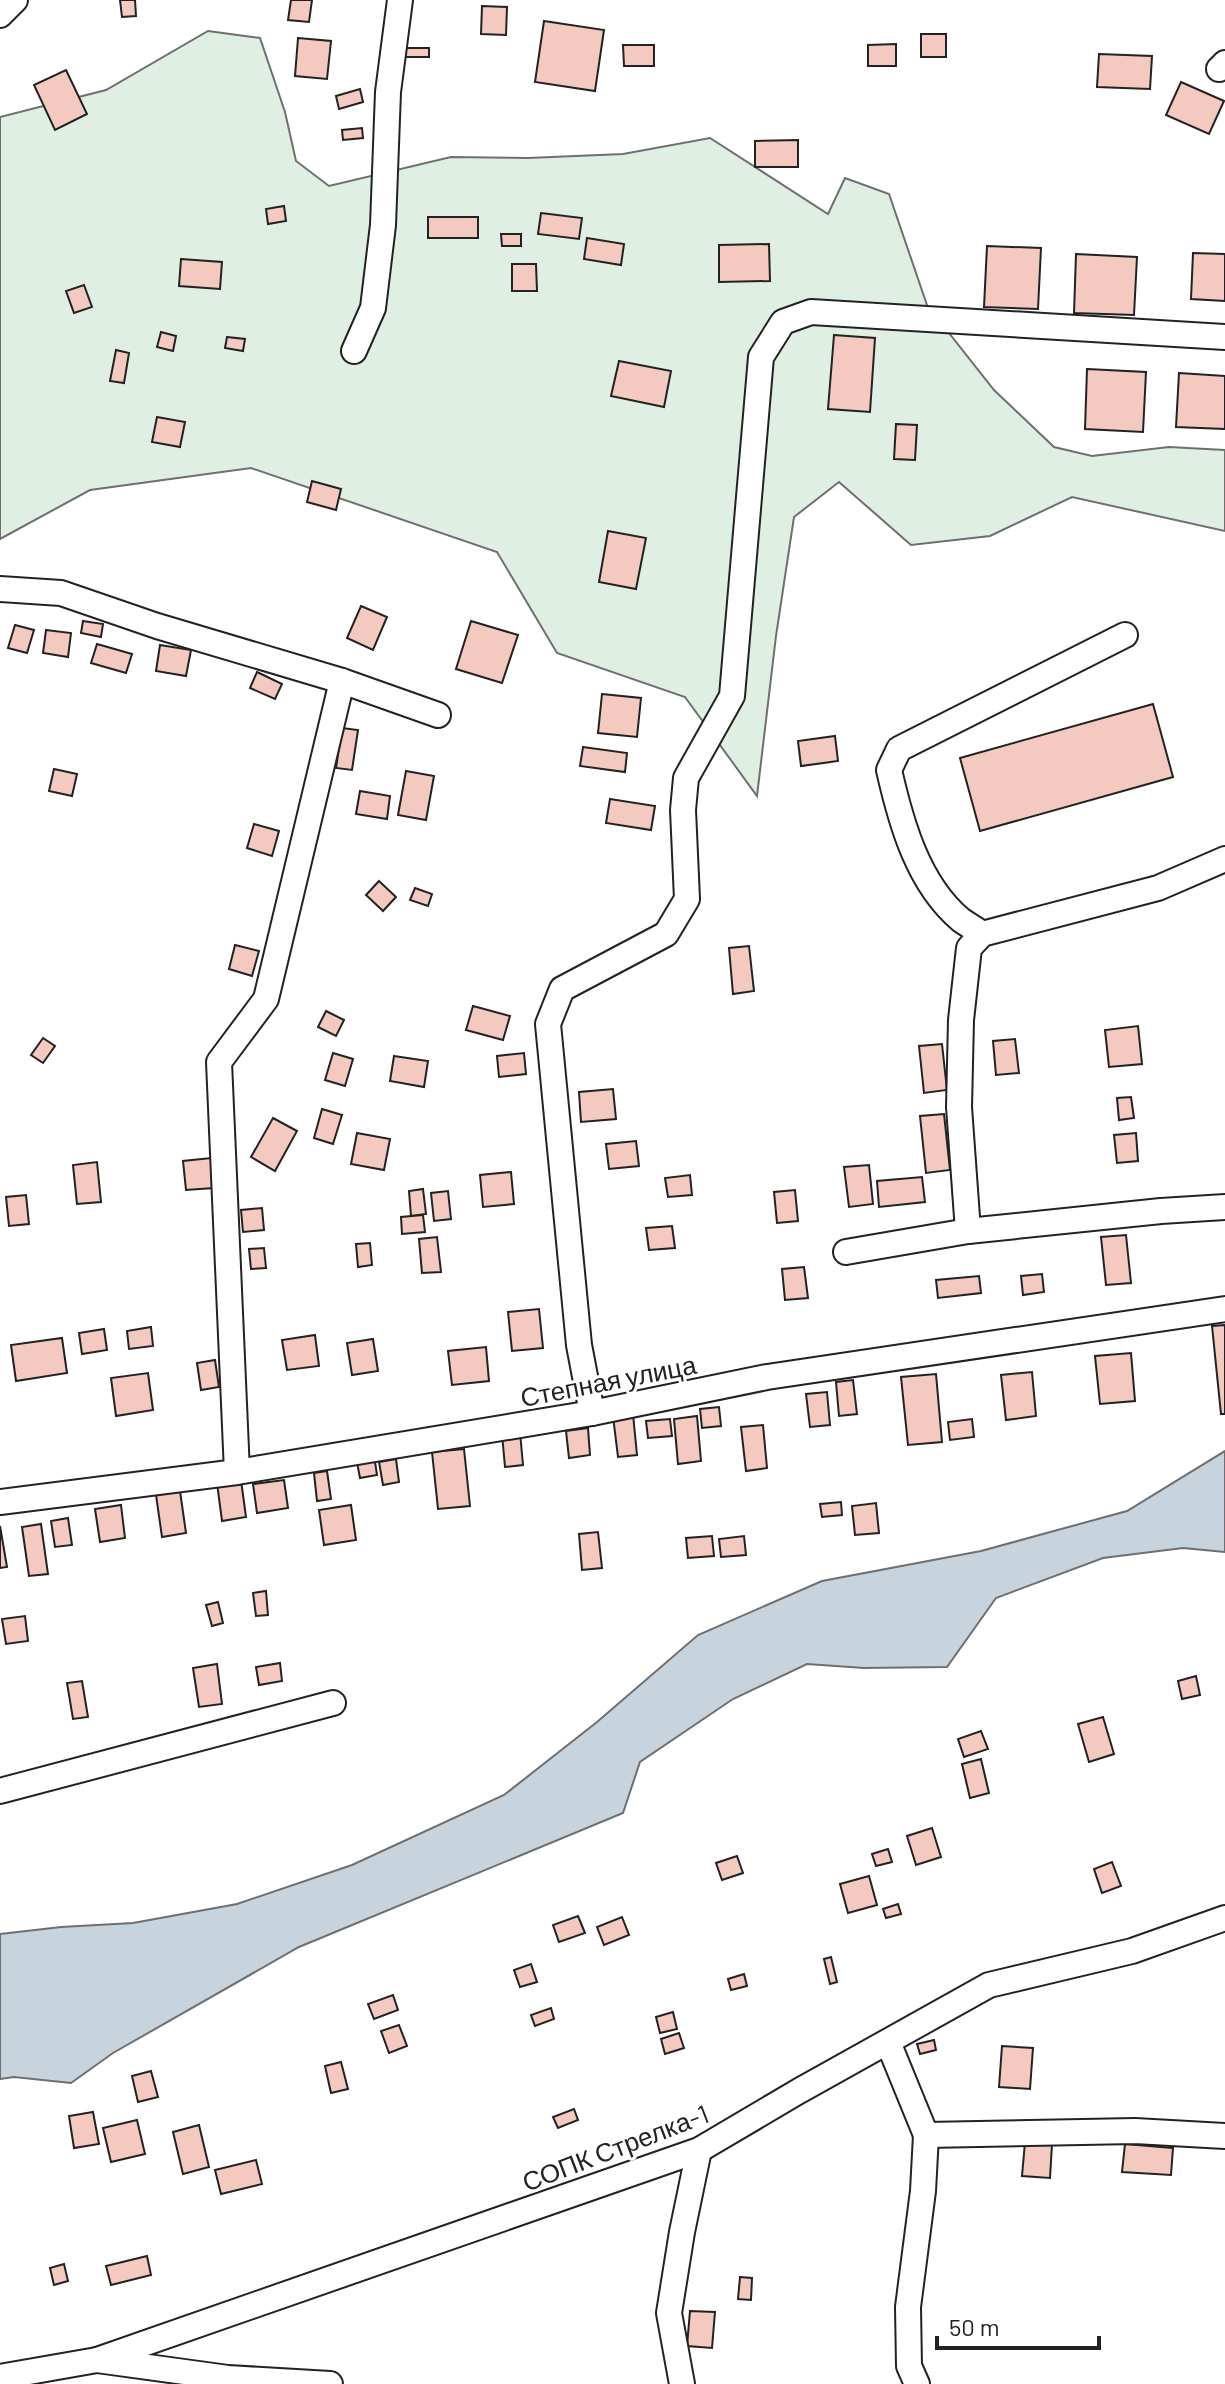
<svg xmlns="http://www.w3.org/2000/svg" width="1225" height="2384" viewBox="0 0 1225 2384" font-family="Barlow,sans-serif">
	<rect width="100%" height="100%" fill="#fff"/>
	<path fill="#e0efe3" stroke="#6f6f6f" stroke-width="2" d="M208 31 260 38 285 112 296 161 329 186 451 157 528 158 623 154 710 138 828 214 845 178 889 194 927 305 994 390 1054 447 1092 456 1169 447 1225 450V531L1072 497 990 536 911 545 839 482 794 517 776 636 757 796 685 697 557 653 497 552 251 468 90 490 0 539V117L106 90Z"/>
	<path fill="#c7d3dd" stroke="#6f6f6f" stroke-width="2" d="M1225 1451V1552L1183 1548 1103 1558 996 1598 947 1667 864 1668 807 1664 733 1699 640 1762 623 1813 299 1947 113 2053 71 2083 14 2077 0 2079V1934L61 1927 133 1923 237 1904 352 1865 504 1795 597 1722 698 1635 822 1581 981 1551 1127 1511Z"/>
	<g fill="#f3c9c0" stroke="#222" stroke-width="2">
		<path d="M120 0H135L136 16 122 17Z"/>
		<path d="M291 0H312L309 22 288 20Z"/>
		<path d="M482 6 507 7 506 35 481 34Z"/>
		<path d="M544 21 604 30 595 91 535 82Z"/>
		<rect x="921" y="34" width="25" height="23"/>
		<path d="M298 38 331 41 327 79 295 76Z"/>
		<path d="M896 44V66H868V45Z"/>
		<path d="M623 45H654V66H624Z"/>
		<rect x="399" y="48" width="30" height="9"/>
		<path d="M1099 54 1152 56 1150 89 1097 87Z"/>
		<path d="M66 70 87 114 55 130 34 85Z"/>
		<path d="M1181 82 1224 101 1209 134 1166 115Z"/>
		<path d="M360 89 363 102 339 109 336 96Z"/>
		<path d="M362 128 363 138 343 140 342 130Z"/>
		<path d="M798 140V167H755V141Z"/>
		<path d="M284 206 286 221 268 224 266 209Z"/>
		<path d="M541 213 582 218 579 239 538 234Z"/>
		<rect x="428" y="217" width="50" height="21"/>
		<path d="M501 234H521V246H502Z"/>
		<path d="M587 238 624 244 621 265 584 259Z"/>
		<path d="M769 244 770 281 719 282V245Z"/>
		<path d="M987 246 1041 248 1038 309 984 307Z"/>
		<path d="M1193 253 1225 254V301L1191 299Z"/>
		<path d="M1076 254 1137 257 1134 315 1074 313Z"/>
		<path d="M181 259 222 262 220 289 179 286Z"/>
		<path d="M512 264H536L537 291H512Z"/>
		<path d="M84 285 92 307 74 313 66 291Z"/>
		<path d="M161 332 176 336 173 351 157 347Z"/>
		<path d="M834 335 875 338 870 412 828 409Z"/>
		<path d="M227 337 245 339 243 351 225 348Z"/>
		<path d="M116 350 129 353 124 383 110 381Z"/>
		<path d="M619 361 671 371 664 407 611 396Z"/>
		<path d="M1087 369 1146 372 1143 432 1085 429Z"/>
		<path d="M1179 373 1225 376V429L1176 427Z"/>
		<path d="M157 417 185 422 180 447 152 442Z"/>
		<path d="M896 424 917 425 915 460 894 459Z"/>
		<path d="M312 481 341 489 336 510 307 502Z"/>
		<path d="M608 531 646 538 636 589 599 582Z"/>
		<path d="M361 606 387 617 373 650 347 638Z"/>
		<path d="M83 621 103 624 101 637 81 633Z"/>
		<path d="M471 621 518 635 502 683 456 669Z"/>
		<path d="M15 625 34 630 27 653 8 648Z"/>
		<path d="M46 630 71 633 68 657 43 653Z"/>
		<path d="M97 644 132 654 126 673 91 663Z"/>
		<path d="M160 645 191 650 186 676 156 671Z"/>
		<path d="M257 672 282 684 275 699 250 688Z"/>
		<path d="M602 694 641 698 637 737 598 733Z"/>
		<path d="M1153 704 1173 777 980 831 960 758Z"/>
		<path d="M342 728 358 730 352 770 336 768Z"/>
		<path d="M835 736 838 761 801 766 798 741Z"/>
		<path d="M583 747 627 753 625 772 580 766Z"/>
		<path d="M54 769 77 774 72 796 49 791Z"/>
		<path d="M406 771 434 776 426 820 398 815Z"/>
		<path d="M360 791 390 796 387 819 356 814Z"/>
		<path d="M610 799 655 806 651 830 606 823Z"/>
		<path d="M254 824 279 831 272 856 247 848Z"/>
		<path d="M379 881 396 897 383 911 366 895Z"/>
		<path d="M415 888 432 894 428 906 410 900Z"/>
		<path d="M235 945 259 951 252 976 229 969Z"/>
		<path d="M749 946 754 991 733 994 729 948Z"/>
		<path d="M473 1006 510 1016 503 1040 466 1030Z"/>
		<path d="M326 1011 344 1020 336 1036 318 1027Z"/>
		<path d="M1138 1026 1142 1064 1109 1067 1105 1030Z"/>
		<path d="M43 1038 55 1046 43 1063 31 1055Z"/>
		<path d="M1015 1039 1019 1073 996 1075 993 1041Z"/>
		<path d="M942 1044 947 1090 924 1093 919 1046Z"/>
		<path d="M333 1053 353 1059 345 1086 325 1080Z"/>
		<path d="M524 1053 526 1074 499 1077 497 1056Z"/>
		<path d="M394 1056 428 1061 424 1087 390 1081Z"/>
		<path d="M613 1089 616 1119 581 1122 579 1092Z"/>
		<path d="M1131 1097 1134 1118 1119 1120 1117 1098Z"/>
		<path d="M322 1109 342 1115 333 1144 314 1138Z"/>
		<path d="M944 1114 950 1170 926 1173 920 1116Z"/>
		<path d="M273 1118 297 1131 275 1171 251 1157Z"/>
		<path d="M357 1133 390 1139 384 1170 351 1164Z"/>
		<path d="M1136 1133 1138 1161 1117 1163 1114 1135Z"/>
		<path d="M636 1141 639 1166 609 1169 606 1144Z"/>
		<path d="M211 1158 214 1188 186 1190 183 1161Z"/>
		<path d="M97 1162 101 1202 77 1204 73 1165Z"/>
		<path d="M869 1165 873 1204 849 1207 844 1167Z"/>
		<path d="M511 1172 514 1204 483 1207 480 1175Z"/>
		<path d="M690 1175 692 1195 668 1197 665 1178Z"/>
		<path d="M922 1177 925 1202 879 1207 877 1181Z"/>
		<path d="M423 1189 426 1214 411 1216 409 1191Z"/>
		<path d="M795 1190 798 1221 777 1223 774 1192Z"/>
		<path d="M448 1191 451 1219 434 1221 431 1193Z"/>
		<path d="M26 1195 29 1224 9 1226 6 1197Z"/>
		<path d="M262 1208 264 1230 243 1232 241 1210Z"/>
		<path d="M423 1215 425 1232 402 1234 401 1217Z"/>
		<path d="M672 1226 675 1248 649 1250 646 1228Z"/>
		<path d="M1126 1235 1131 1283 1106 1285 1101 1237Z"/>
		<path d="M437 1237 441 1272 422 1273 419 1239Z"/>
		<path d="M370 1243 372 1265 358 1267 356 1244Z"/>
		<path d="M264 1248 266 1268 251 1269 249 1249Z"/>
		<path d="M804 1267 808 1298 785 1300 782 1269Z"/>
		<path d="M1042 1274 1044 1292 1023 1295 1021 1276Z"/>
		<path d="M979 1276 981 1293 938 1298 936 1280Z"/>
		<path d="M539 1309 543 1348 512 1351 508 1312Z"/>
		<path d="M1225 1325V1414H1221L1212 1326Z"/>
		<path d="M151 1327 153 1346 129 1349 127 1331Z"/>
		<path d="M104 1329 107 1350 82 1354 79 1333Z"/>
		<path d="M315 1335 319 1366 287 1370 282 1340Z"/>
		<path d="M62 1338 67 1373 16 1381 11 1345Z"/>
		<path d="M373 1339 378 1371 352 1375 347 1343Z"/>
		<path d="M486 1347 489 1381 452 1385 448 1351Z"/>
		<path d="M1131 1353 1135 1401 1100 1404 1095 1356Z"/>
		<path d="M215 1360 219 1387 201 1390 197 1363Z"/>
		<path d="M1032 1372 1036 1416 1006 1420 1001 1375Z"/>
		<path d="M148 1373 153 1410 116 1416 111 1378Z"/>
		<path d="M936 1374 942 1442 908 1445 901 1377Z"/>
		<path d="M853 1380 857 1414 839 1416 836 1382Z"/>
		<path d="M827 1392 830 1425 810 1427 806 1394Z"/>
		<path d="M719 1407 721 1426 702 1428 700 1409Z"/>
		<path d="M633 1414 637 1455 618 1457 613 1416Z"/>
		<path d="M697 1416 701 1461 678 1464 674 1419Z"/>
		<path d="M670 1419 672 1436 648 1438 646 1421Z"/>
		<path d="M972 1419 974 1437 950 1440 948 1422Z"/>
		<path d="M763 1425 767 1468 746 1471 741 1427Z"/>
		<path d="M588 1428 590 1455 569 1458 566 1431Z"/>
		<path d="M520 1432 523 1465 505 1467 502 1434Z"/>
		<path d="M464 1449 470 1506 438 1509 432 1452Z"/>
		<path d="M374 1455 377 1475 360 1478 356 1457Z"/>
		<path d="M396 1459 399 1482 383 1485 379 1462Z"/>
		<path d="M327 1471 331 1499 317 1501 314 1473Z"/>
		<path d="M241 1480 246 1517 222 1521 217 1483Z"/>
		<path d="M284 1480 288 1508 257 1513 253 1484Z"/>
		<path d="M180 1491 186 1533 162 1537 156 1495Z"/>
		<path d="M841 1502 842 1515 822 1517 820 1504Z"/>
		<path d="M876 1503 879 1533 855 1535 852 1506Z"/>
		<path d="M121 1505 125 1538 100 1542 95 1509Z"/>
		<path d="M351 1505 356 1540 324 1545 319 1510Z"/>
		<path d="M68 1518 72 1545 55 1547 51 1521Z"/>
		<path d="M41 1524 48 1574 29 1576 22 1527Z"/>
		<path d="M0 1526 7 1567 0 1568Z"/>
		<path d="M598 1532 602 1568 582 1570 579 1534Z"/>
		<path d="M712 1536 714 1556 688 1558 686 1538Z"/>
		<path d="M744 1536 746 1555 721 1557 719 1539Z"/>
		<path d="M266 1591 268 1615 256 1616 253 1593Z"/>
		<path d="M218 1602 223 1623 212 1626 206 1605Z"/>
		<path d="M25 1616 28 1641 6 1644 2 1619Z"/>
		<path d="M280 1663 282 1681 259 1685 256 1667Z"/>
		<path d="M217 1664 222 1704 199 1707 193 1668Z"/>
		<path d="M1196 1676 1200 1695 1182 1699 1178 1681Z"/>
		<path d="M82 1681 88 1717 73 1719 67 1683Z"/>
		<path d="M1103 1717 1114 1754 1089 1762 1078 1724Z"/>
		<path d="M981 1731 988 1749 964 1757 958 1739Z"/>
		<path d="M981 1759 989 1793 970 1798 962 1764Z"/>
		<path d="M932 1828 941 1857 916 1865 907 1836Z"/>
		<path d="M888 1849 892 1862 876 1866 872 1854Z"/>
		<path d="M737 1856 743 1873 722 1880 716 1863Z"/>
		<path d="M1112 1862 1121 1886 1102 1893 1094 1869Z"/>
		<path d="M869 1876 877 1905 848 1913 840 1884Z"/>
		<path d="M898 1904 901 1914 886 1918 883 1909Z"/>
		<path d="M578 1916 585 1933 559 1942 553 1925Z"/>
		<path d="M622 1917 629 1935 604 1945 597 1927Z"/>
		<path d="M831 1957 837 1982 830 1984 824 1959Z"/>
		<path d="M531 1964 537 1982 520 1987 514 1970Z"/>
		<path d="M744 1974 747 1986 731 1990 728 1979Z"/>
		<path d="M393 1995 398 2010 374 2019 368 2004Z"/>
		<path d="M551 2008 554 2019 535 2026 531 2015Z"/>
		<path d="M673 2012 677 2029 660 2033 656 2017Z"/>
		<path d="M399 2025 407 2046 389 2053 381 2031Z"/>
		<path d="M679 2033 684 2048 665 2054 661 2039Z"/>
		<path d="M934 2040 936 2050 920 2054 917 2044Z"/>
		<path d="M1002 2046 1033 2048 1030 2089 999 2087Z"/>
		<path d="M341 2062 348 2089 331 2093 325 2066Z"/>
		<path d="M151 2071 158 2097 138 2102 132 2076Z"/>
		<path d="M574 2109 578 2120 558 2128 553 2117Z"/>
		<path d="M93 2112 99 2144 74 2148 69 2116Z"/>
		<path d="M137 2120 145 2154 111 2162 103 2128Z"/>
		<path d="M199 2125 209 2167 183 2174 173 2132Z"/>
		<path d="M1025 2142 1052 2144 1050 2178 1022 2176Z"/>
		<path d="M1125 2144 1173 2148 1171 2175 1122 2172Z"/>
		<path d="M256 2160 262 2184 221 2194 215 2170Z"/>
		<path d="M147 2256 151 2275 111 2285 106 2266Z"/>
		<path d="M64 2264 68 2281 54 2285 50 2268Z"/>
		<path d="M740 2277 752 2278 751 2300 738 2299Z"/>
		<path d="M690 2311 715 2312 712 2348 687 2346Z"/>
	</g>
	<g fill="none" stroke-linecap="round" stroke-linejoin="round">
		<defs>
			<g id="minor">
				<path d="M0 15 15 0"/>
				<path d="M1219 69 1225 63"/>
				<path d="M354 351 373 308 383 225 388 92 400 0"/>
				<path d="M0 589 61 593 157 626 342 681 438 715"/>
				<path d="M982 934C976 929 968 925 961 920 918 884 901 823 889 770L899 749 1125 635"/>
				<path d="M968 1231 959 1107 961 1020 969 948 982 934 1158 888 1225 859"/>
				<path d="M846 1252 968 1231 1161 1211 1225 1207"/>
				<path d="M592 1413 579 1345 548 1024 562 989 666 934 687 899 683 810 686 778 732 696 761 357 783 322 811 312 1225 337"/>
				<path d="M237 1472 219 1062 266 999 342 681"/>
				<path d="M0 1502 237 1472 592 1413 767 1377 1225 1309"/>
				<path d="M0 1791 333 1703"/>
				<path d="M888 2042 926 2135 1135 2131 1225 2136"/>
				<path d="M97 2360 699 2150 799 2091 989 1985 1132 1951 1225 1918"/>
				<path d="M0 2377 97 2360 228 2378 330 2384"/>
				<path d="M682 2384 669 2313 682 2232 699 2150"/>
				<path d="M917 2384 909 2366 908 2307 923 2191 926 2135"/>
			</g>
		</defs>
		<use href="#minor" stroke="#222" stroke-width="28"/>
		<use href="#minor" stroke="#fff" stroke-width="24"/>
	</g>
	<g text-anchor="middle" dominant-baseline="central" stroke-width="6" stroke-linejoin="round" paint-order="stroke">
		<g font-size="26" fill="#222" stroke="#fff">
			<text transform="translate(608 1380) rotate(-11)">Степная улица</text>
			<text transform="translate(615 2147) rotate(-21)">СОПК Стрелка-1</text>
		</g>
	</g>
	<path d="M937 2336v12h162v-12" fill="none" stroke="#222222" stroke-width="4"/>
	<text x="949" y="2336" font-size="24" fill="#222222" stroke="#ffffff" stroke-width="6" paint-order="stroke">50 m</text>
</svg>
